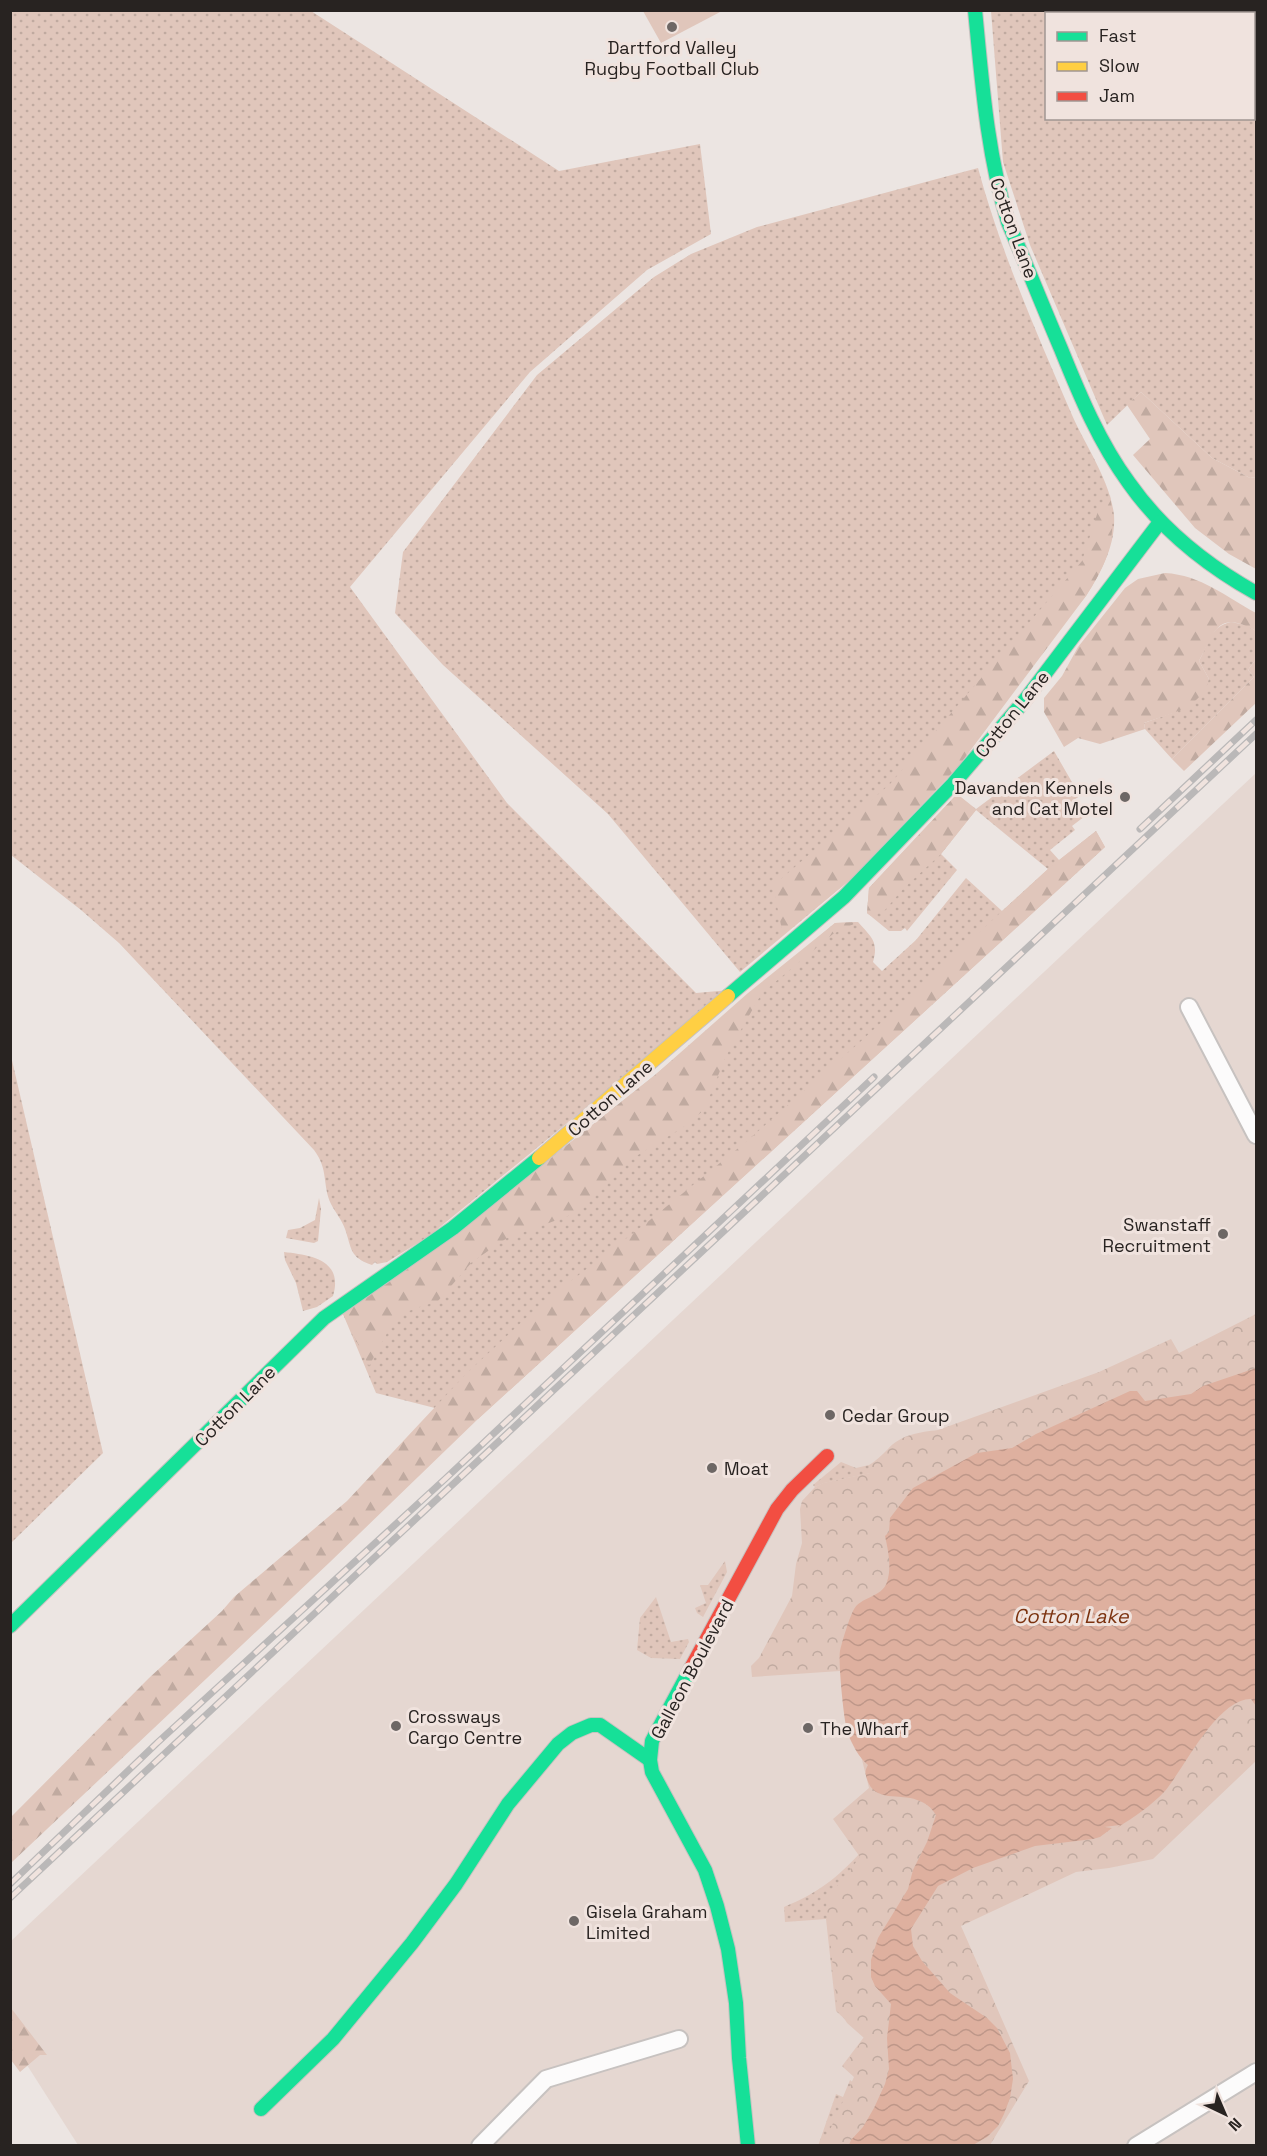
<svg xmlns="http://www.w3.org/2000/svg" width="1267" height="2156" viewBox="0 0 1267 2156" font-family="'Space Grotesk',sans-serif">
	<defs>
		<pattern id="grass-dots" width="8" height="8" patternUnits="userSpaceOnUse" patternTransform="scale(1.5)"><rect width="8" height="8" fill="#e0c6bb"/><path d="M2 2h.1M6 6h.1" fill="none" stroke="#c0aaa0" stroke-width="1.8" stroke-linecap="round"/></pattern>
		<pattern id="forest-firs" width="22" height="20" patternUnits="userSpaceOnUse" patternTransform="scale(1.5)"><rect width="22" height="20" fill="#e0c6bb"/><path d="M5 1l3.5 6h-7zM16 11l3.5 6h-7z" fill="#c0aaa0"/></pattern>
		<pattern id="park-crowns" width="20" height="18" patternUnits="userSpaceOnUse" patternTransform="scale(1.5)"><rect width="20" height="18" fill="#e0c6bb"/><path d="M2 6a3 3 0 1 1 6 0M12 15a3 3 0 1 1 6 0" fill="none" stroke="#c0aaa0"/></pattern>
		<pattern id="water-waves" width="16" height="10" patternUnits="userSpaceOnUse" patternTransform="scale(1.5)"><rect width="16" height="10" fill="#deb09f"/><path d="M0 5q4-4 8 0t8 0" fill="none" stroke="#be9789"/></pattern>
	</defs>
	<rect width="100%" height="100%" fill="#ece5e2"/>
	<path fill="#e5d7d1" d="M1256 773V2145H78L11 2040V1941Z"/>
	<g fill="url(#grass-dots)" fill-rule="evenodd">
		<path d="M10 11H311L559 171 700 144 711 234 647 270 530 372 350 587 507 803 696 993 730 990 429 1236 387 1262 377 1264 375 1262 372 1265C349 1257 352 1249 345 1229 342 1220 335 1212 331 1204 322 1185 329 1170 314 1150L119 943 81 910 11 855Z"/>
		<path d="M991 11H1256V477L1250 478 1212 458 1141 392 1107 425 1030 245 1003 162ZM1046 14H1254V118H1046Z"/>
		<path d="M978 168C1001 253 1037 334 1072 415 1086 447 1110 480 1114 515 1116 545 1101 572 1086 596L851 879 740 972 608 814 443 665 395 613 403 552 537 375 654 277 691 254 757 227Z"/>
		<path d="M1231 622 1246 625 1256 631V659L1248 670 1254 677 1172 759 1145 729 1144 723 1172 713 1209 679 1199 661C1208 645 1210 626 1231 622Z"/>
		<path d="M1054 751 1080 796 1072 801 1066 810 1070 814 1085 805 1089 813 1072 826 1075 830 1050 850 1059 860 1096 831 1105 847 478 1419 376 1393 343 1314 547 1161 655 1075 835 923 858 922C871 937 879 941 873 962L882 971 916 940 966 878 1002 911 1048 869 976 810 941 854 957 870 907 931 905 928 901 931H889L867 913 869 888 957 794 976 809Z"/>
		<path d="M11 1056 103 1453 11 1543H10Z"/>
		<path d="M319 1198 321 1209 318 1241 314 1243 286 1238 288 1230 300 1228 315 1220Z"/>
		<path d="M284 1252C309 1255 344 1259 333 1296L317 1307 303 1311 296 1283 285 1260Z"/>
		<path d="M841 1462 856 1468 869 1465 871 1473 824 1483 815 1487 813 1485Z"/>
		<path d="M725 1561 727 1572 703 1617 697 1613 695 1608 706 1603 700 1585H708Z"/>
		<path d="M656 1597 671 1642 688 1639 689 1642 680 1659 651 1658 637 1650 640 1618Z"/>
		<path d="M861 1852 869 2022V2088L842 2066 864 2037 836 2011 826 1919 785 1922 784 1907C818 1893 837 1878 861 1852Z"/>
		<path d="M850 2080 866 2093 824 2145 818 2146 836 2094 843 2097Z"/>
	</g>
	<g fill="url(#forest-firs)">
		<path d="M1141 392 1212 458 1250 478 1256 477V569L1229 554 1195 528 1133 455 1150 439 1127 405Z"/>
		<path d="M1110 495C1117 537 1109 561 1086 596L958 767 851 879 783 935 773 886 890 784 1082 561 1099 508Z"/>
		<path d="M1165 573C1201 575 1226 597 1256 613V631C1217 609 1215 632 1199 661L1209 679C1202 708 1169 714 1144 723L1145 729 1100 744 1078 738 1064 747 1044 712V698L1062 676 1078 647 1125 588 1138 579Z"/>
		<path d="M1256 659V703L1184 771 1172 759 1254 677 1248 670Z"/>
		<path d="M957 794 976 810 941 854 903 889 885 910 871 916 867 913 869 888Z"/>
		<path d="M1096 831 1105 847 478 1419 330 1562 11 1863V1817L149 1678 222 1611 234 1597 347 1501 466 1374 541 1304 645 1224 747 1141 860 1042 1048 869Z"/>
		<path d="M858 922 833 934 762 993 726 1056 704 1110 685 1126 630 1160 568 1216 507 1238 472 1262 438 1301 397 1315 369 1366 343 1314 547 1161 655 1075 748 993 835 923Z"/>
		<path d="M11 2008 47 2055H40L20 2072 11 2060Z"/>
	</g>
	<path fill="url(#park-crowns)" d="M1256 1314V1761L1153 1859 1109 1868 1076 1872 961 1926 1029 2081 990 2145H823L854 2077 843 2067 864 2038 847 2023 837 2007 826 1900 860 1857 833 1819 869 1788 840 1671 752 1677 751 1666 759 1658 792 1596 796 1564 802 1543 800 1509 802 1501 815 1487 823 1483 870 1473 869 1465C877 1460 881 1456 888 1449 900 1435 920 1432 938 1430L1099 1372 1171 1339 1179 1353Z"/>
	<path fill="#e0c6bb" d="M643 11H722L661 43Z"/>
	<path fill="url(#water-waves)" d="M1256 1368V1706L1251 1699C1217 1699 1185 1767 1165 1791 1151 1806 1134 1817 1117 1828L1120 1825 1104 1827 1112 1828 1100 1837 1093 1839 1035 1846 973 1868 938 1886 911 1929 913 1946 922 1961 950 1993 987 2018 997 2028 1010 2053 1013 2079 1010 2098 1004 2114 998 2126 987 2137 973 2145H849L851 2140 863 2127 874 2108 885 2084 889 2069 887 2038 891 2004 875 1986 871 1977V1960L878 1938 908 1889 913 1870 927 1842 936 1815C931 1807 926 1803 917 1800 900 1793 874 1803 867 1779 865 1773 865 1770 868 1765 859 1758 852 1744 848 1734 844 1725 838 1661 840 1651 842 1642 849 1619 853 1611 860 1596 882 1598 887 1582 892 1567 888 1550 885 1536L889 1532 890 1518 913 1488 977 1453 1012 1448 1036 1434 1130 1391H1137L1145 1401 1191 1394 1203 1386Z"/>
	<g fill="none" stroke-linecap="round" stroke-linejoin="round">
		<defs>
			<g id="street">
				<path d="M1189 1007 1256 1135"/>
				<path d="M480 2146 546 2079 679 2039"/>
				<path d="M1136 2146 1256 2072"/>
			</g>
			<g id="fast">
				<path d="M975 10C982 82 987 153 1008 222 1026 264 1043 307 1061 349 1080 396 1099 442 1129 483 1162 530 1206 565 1256 593"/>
				<path d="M728 996 844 897 953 784 1025 700 1160 522"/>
				<path d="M10 1626 324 1318 453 1228 539 1158"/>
				<path d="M691 1668 652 1741 650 1760 652 1772 705 1870 717 1906 728 1949 736 2003 739 2058 748 2146"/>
				<path d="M261 2109 333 2039 412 1943 456 1884 508 1804 558 1744 572 1733 591 1725H600L650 1760"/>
			</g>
			<path id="slow" d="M539 1158 728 996"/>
			<path id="jam" d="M691 1668 777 1509 792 1490 827 1456"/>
		</defs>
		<use href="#street" stroke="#c7c2c0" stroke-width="20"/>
		<use href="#fast" stroke="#c7c2c0" stroke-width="16"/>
		<use href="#slow" stroke="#c7c2c0" stroke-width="16"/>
		<use href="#jam" stroke="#c7c2c0" stroke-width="16"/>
		<use href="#street" stroke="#fcfbfb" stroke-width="16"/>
		<use href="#fast" stroke="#16e098" stroke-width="14"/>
		<use href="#slow" stroke="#ffcf43" stroke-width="14"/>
		<use href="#jam" stroke="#f24e42" stroke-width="14"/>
		<defs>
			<g id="rail">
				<path d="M1140 829 1256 720"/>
				<path d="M10 1884 157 1743 445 1479 874 1077"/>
				<path d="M10 1898 1256 734"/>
			</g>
		</defs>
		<use href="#rail" stroke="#bab8b8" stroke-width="7"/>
		<use href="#rail" stroke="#f0e3de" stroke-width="4.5" stroke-dasharray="14" stroke-linecap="butt"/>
	</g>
	<g fill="#6d6765" stroke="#f0e3de" stroke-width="2">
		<circle cx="672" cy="27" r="6"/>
		<circle cx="1125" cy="797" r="6"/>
		<circle cx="1223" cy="1234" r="6"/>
		<circle cx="830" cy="1415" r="6"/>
		<circle cx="712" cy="1468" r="6"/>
		<circle cx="396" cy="1726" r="6"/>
		<circle cx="808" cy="1728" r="6"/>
		<circle cx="574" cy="1921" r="6"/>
	</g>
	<g text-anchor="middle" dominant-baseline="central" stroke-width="6" stroke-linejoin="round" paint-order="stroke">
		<g font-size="18" fill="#282321" stroke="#f0e3de" text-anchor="start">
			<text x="672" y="47" text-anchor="middle">Dartford Valley<tspan x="672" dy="21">Rugby Football Club</tspan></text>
			<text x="1113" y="787" text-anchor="end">Davanden Kennels<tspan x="1113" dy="21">and Cat Motel</tspan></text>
			<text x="1211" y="1224" text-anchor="end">Swanstaff<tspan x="1211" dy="21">Recruitment</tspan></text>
			<text x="842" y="1415">Cedar Group</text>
			<text x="724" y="1468">Moat</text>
			<text x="408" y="1716">Crossways<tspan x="408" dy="21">Cargo Centre</tspan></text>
			<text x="820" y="1728">The Wharf</text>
			<text x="586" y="1911">Gisela Graham<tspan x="586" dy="21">Limited</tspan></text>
		</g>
		<g font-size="18" fill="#282321" stroke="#f0e3de">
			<text transform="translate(1014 228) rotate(70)">Cotton Lane</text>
			<text transform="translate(1012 714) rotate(-51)">Cotton Lane</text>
			<text transform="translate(610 1098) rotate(-41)">Cotton Lane</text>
			<text transform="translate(235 1406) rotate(-45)">Cotton Lane</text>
			<text transform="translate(692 1669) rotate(-62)">Galleon Boulevard</text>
		</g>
		<g font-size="20" font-style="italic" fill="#7c3310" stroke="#f0e3de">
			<text x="1071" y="1616">Cotton Lake</text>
		</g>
	</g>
	<rect width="1267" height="2156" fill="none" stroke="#282321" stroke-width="24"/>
	<rect x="1045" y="12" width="210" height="108" fill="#f0e3de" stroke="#a09692" stroke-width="1.5"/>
	<rect x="1057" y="32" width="30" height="9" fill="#16e098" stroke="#a09692" stroke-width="1.5"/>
	<text x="1099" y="42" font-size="18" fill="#282321">Fast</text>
	<rect x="1057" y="62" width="30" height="9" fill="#ffcf43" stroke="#a09692" stroke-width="1.5"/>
	<text x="1099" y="72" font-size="18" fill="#282321">Slow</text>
	<rect x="1057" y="92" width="30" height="9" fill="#f24e42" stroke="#a09692" stroke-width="1.5"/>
	<text x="1099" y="102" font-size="18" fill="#282321">Jam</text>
	<g transform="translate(1225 2114) rotate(136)" stroke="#f0e3de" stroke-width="4.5" paint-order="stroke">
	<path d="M0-4.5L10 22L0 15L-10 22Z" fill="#282321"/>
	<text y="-9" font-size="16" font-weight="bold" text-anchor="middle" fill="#282321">N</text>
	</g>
</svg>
